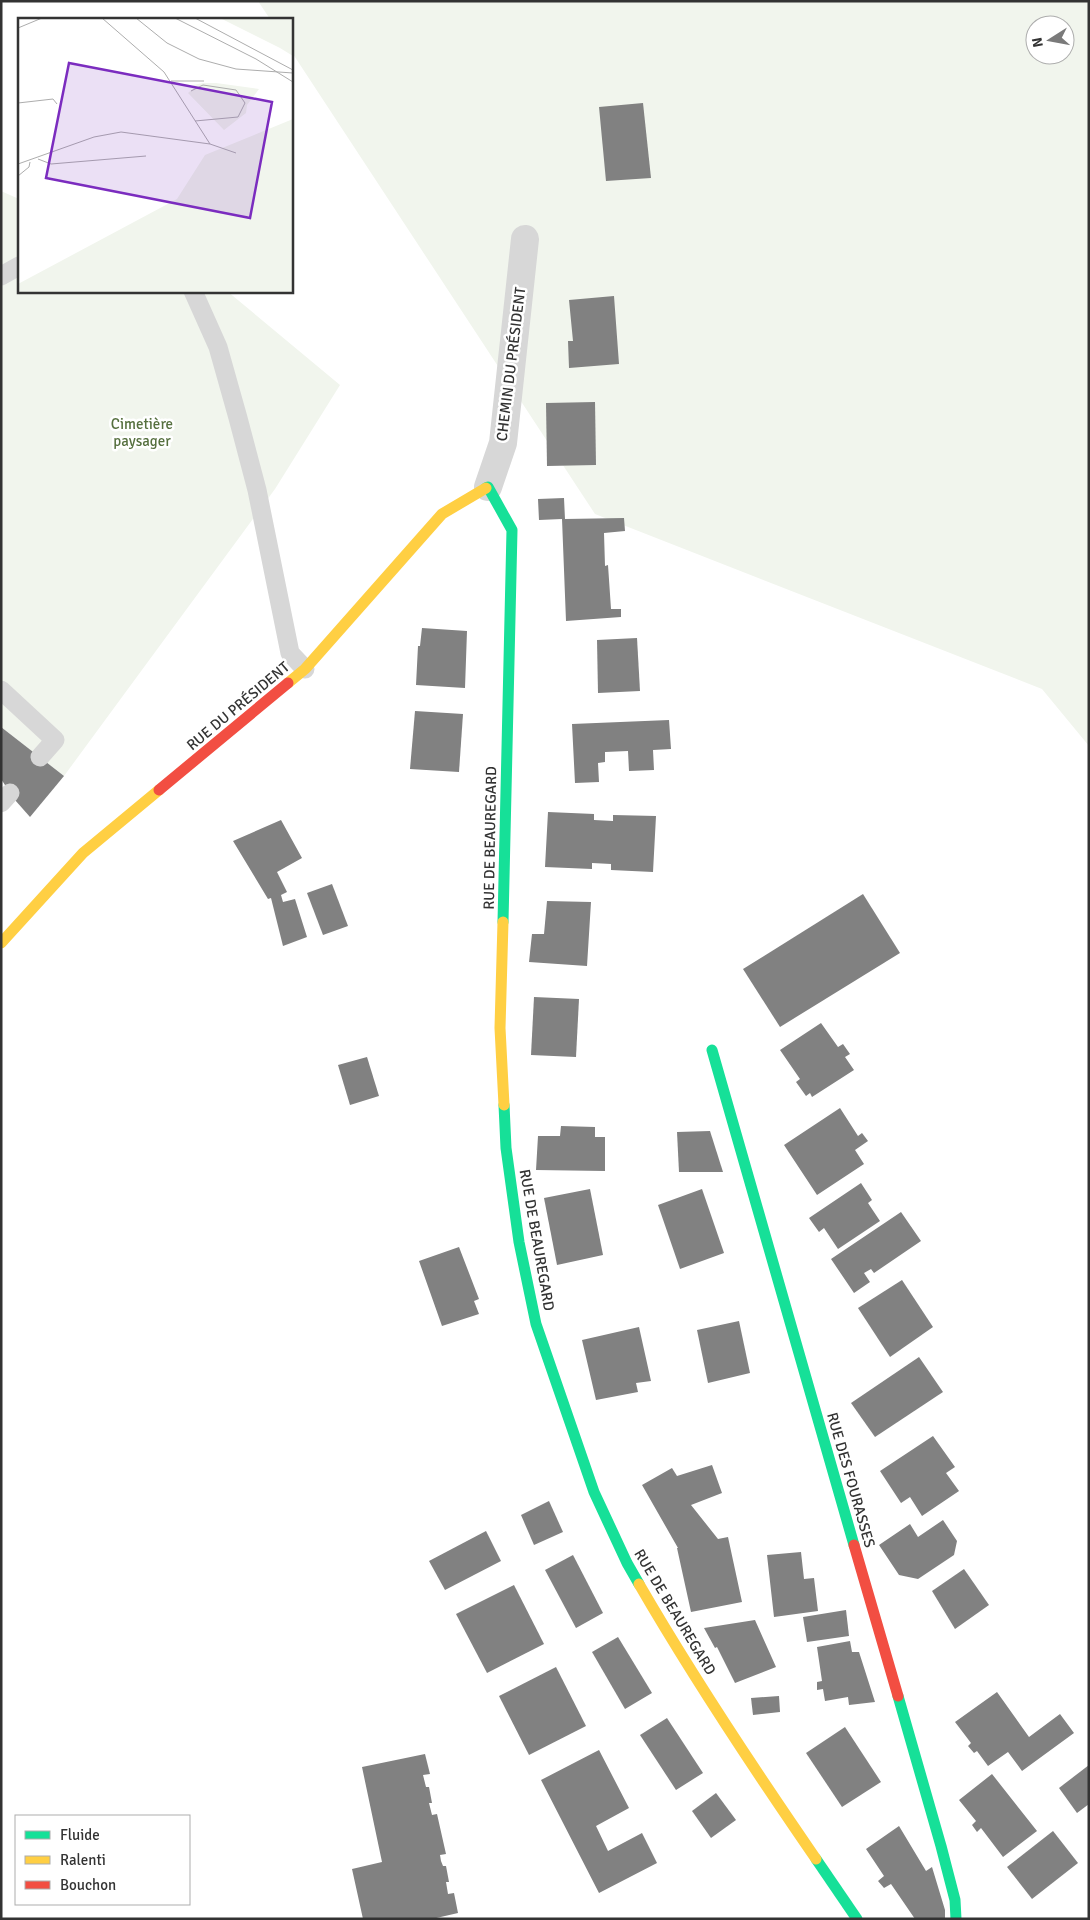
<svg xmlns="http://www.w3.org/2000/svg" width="1090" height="1920" viewBox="0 0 1090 1920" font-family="Signika,sans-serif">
	<rect width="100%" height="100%" fill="#fff"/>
	<g fill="#f1f5ed" fill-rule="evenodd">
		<path d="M258 1H1089V746L1042 689 595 514 291 51V19H270ZM1035 25H1065V55H1035Z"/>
		<path d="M1 191 19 199V291H227L340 385 275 489 64 776 1 727Z"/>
	</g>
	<g fill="#818181">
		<path d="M643 103 651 178 606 181 599 107Z"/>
		<path d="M614 296 619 364 569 368 568 341H573L569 300Z"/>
		<path d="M595 402 596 465 547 466 546 403Z"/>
		<path d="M564 498 565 519 624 518 625 531 604 533 605 566 608 565 611 609H621V617L566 621 562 519 539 520 538 499Z"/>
		<path d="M422 628 467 631 465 688 416 685 418 646H420Z"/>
		<path d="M637 638 640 691 598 693 597 640Z"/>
		<path d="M415 711 463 714 459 772 410 769Z"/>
		<path d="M669 720 671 749 653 750 654 770 629 771 628 751 605 752V762L598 763 599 782 575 783 572 724Z"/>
		<path d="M1 727 64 776 30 817 15 800 1 779Z"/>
		<path d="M548 812 594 814V820L613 821V815L656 816 653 872 611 870V864L592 863V869L545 867Z"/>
		<path d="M281 820 302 858 277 872 287 892 281 895 283 902 295 899 307 937 283 946 271 898 268 899 233 841Z"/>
		<path d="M332 884 348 926 323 935 307 893Z"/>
		<path d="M863 894 900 953 780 1027 743 969Z"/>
		<path d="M547 901 591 902 587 966 529 962 532 934H544Z"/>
		<path d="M534 997 579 999 576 1057 531 1055Z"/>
		<path d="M821 1023 838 1047 843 1044 850 1054 845 1057 854 1070 812 1097 810 1093 806 1096 796 1082 800 1079 780 1050Z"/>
		<path d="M367 1057 379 1096 350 1105 338 1065Z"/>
		<path d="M840 1108 858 1136 862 1133 868 1141 855 1150 864 1164 817 1195 784 1145Z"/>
		<path d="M561 1126 595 1127V1137H605V1171L536 1170 538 1136H560Z"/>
		<path d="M710 1131 723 1172H679L677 1132Z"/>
		<path d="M861 1183 872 1200 868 1203 880 1221 838 1249 824 1228 819 1232 809 1218Z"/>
		<path d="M590 1189 603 1255 557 1265 544 1198Z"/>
		<path d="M702 1189 724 1253 680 1269 658 1205Z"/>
		<path d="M901 1212 921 1241 874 1273 871 1269 864 1273 870 1282 854 1293 831 1259Z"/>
		<path d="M459 1247 479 1299 474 1301 479 1314 442 1326 419 1261Z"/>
		<path d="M902 1280 933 1327 890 1357 858 1308Z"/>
		<path d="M739 1321 750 1373 708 1383 697 1330Z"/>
		<path d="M639 1327 651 1381 636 1383 638 1392 596 1400 582 1340Z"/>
		<path d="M919 1357 943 1392 875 1437 851 1403Z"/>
		<path d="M933 1436 955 1467 946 1473 959 1491 922 1516 910 1497 901 1503 880 1471Z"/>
		<path d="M712 1465 722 1493 691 1505 718 1539 728 1537 742 1602 691 1612 677 1548H678L642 1485 672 1468 677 1476Z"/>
		<path d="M549 1501 563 1532 534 1545 521 1515Z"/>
		<path d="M943 1520 957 1541 954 1555 918 1579 899 1575 879 1545 910 1524 918 1537Z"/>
		<path d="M486 1531 501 1561 445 1590 429 1561Z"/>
		<path d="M801 1552 804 1579 814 1578 818 1611 774 1617 767 1555Z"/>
		<path d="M573 1555 603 1613 576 1628 545 1570Z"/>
		<path d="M964 1569 989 1605 955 1629 932 1591Z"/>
		<path d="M514 1585 544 1644 487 1673 456 1614Z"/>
		<path d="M846 1610 849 1636 807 1642 803 1617Z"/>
		<path d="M755 1620 776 1667 735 1683 717 1647 715 1648 704 1628Z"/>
		<path d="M618 1637 652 1693 625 1709 592 1652Z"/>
		<path d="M850 1641 852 1652H859L875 1702 849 1705 848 1697 825 1701 823 1689 817 1690V1682L822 1681 817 1647Z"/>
		<path d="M556 1667 586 1726 529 1755 499 1696Z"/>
		<path d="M997 1692 1029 1737 1060 1714 1074 1733 1022 1771 1008 1752 988 1766 977 1751 974 1753 968 1746 971 1743 955 1722Z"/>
		<path d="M779 1696 780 1712 753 1715 751 1698Z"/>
		<path d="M667 1718 703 1773 676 1790 640 1735Z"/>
		<path d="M845 1727 881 1782 842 1807 806 1753Z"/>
		<path d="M599 1750 629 1808 596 1826 608 1851 642 1833 657 1863 599 1893 541 1780Z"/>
		<path d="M425 1754 430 1774 423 1775 426 1787H429L432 1803H429L432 1815 437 1814 446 1854 440 1855 441 1861 443 1866H446L449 1882H446L448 1894 454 1893 458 1913 432 1919H363L352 1869 382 1862 362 1767Z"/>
		<path d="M1089 1765V1804L1077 1813 1059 1788Z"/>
		<path d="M992 1774 1037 1831 1003 1857 981 1828 977 1832 972 1825 976 1821 959 1800Z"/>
		<path d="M716 1793 736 1820 711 1838 692 1811Z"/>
		<path d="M899 1826 926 1871 932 1867 945 1910V1919H915L891 1884 884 1888 878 1881 884 1876 866 1849Z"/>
		<path d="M1053 1831 1078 1863 1032 1899 1007 1867Z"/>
	</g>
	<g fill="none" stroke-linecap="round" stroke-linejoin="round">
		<g stroke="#d7d7d7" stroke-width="19">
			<path d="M1 276 19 266"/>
			<path d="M193 291 218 347 238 418 257 490 290 653 305 669"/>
			<path d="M1 690 55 740 40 757"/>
			<path d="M1 803 10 793"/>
		</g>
		<path stroke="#d7d7d7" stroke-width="28" d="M488 487 503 443 525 239"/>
		<g stroke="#16e098" stroke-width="11">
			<path d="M486 488 488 487 512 530 503 922"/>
			<path d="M712 1050 854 1545"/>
			<path d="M504 1105 506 1148 519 1242 536 1324 594 1492 627 1563 639 1584"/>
			<path d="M898 1696 941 1846 955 1900 956 1919"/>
			<path d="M816 1859 857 1919"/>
		</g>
		<g stroke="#ffcf43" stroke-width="11">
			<path d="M288 683 305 669 442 514 486 488"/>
			<path d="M503 922 500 1028 504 1105"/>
			<path d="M1 943 83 853 159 790"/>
			<path d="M639 1584C694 1679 754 1769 816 1859"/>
		</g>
		<g stroke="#f24e42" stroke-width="11">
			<path d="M159 790 288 683"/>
			<path d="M854 1545 898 1696"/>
		</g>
	</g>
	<g text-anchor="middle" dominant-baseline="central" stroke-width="5" stroke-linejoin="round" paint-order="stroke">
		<g font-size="15" fill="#333" stroke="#fff">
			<text transform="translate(511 364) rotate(-83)">CHEMIN DU PRÉSIDENT</text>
			<text transform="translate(238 706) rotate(-40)">RUE DU PRÉSIDENT</text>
			<text transform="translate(490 838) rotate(-89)">RUE DE BEAUREGARD</text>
			<text transform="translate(537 1240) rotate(80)">RUE DE BEAUREGARD</text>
			<text transform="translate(851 1480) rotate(74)">RUE DES FOURASSES</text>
			<text transform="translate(675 1612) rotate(59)">RUE DE BEAUREGARD</text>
		</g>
		<g font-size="15" fill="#56703f" stroke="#fff">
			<text x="142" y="424">Cimetière<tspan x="142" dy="17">paysager</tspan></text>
		</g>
	</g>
	<g transform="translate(18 18)">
		<rect width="275" height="275" fill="#fff"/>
		<path d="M202 0H275V38L262 30ZM185 65H198L241 71 229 87 228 95 206 112 170 75 177 69 175 67ZM275 101V275H0V266L159 181 187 137Z" fill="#f1f5ed"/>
		<path fill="none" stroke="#adadad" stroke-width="1" d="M84 0 146 54 192 126M118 0 149 25 181 41 218 51 275 55M157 0 238 41 275 64M177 0 275 52M0 10 24 0M153 63H186M173 73 185 67 218 72 227 85 220 99 177 103M0 85 35 81 39 86M192 126 218 135M20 141 33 146 128 138M0 146 76 119 103 114 192 126M0 158 11 149 12 144"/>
		<path fill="#7b2cbf" fill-opacity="0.15" stroke="#7b2cbf" stroke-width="2.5" d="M51 45 254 84 232 200 28 160Z"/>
		<rect width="275" height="275" fill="none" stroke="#333" stroke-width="2.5"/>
	</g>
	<rect width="1090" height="1920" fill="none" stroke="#333333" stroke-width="5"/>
	<rect x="15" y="1815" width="175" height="90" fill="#ffffff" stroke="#adadad"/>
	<rect x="25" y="1831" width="25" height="8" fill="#16e098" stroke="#adadad"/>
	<text x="60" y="1840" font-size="15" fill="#333333">Fluide</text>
	<rect x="25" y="1856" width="25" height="8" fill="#ffcf43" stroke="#adadad"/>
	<text x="60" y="1865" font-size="15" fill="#333333">Ralenti</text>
	<rect x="25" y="1881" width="25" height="8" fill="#f24e42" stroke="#adadad"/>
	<text x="60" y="1890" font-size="15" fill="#333333">Bouchon</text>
	<g transform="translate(1050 40) rotate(259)"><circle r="24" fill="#ffffff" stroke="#adadad"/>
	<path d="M0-4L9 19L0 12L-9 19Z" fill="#7a7a7a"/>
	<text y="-8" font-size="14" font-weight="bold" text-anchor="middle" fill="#333333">N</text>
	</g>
</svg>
